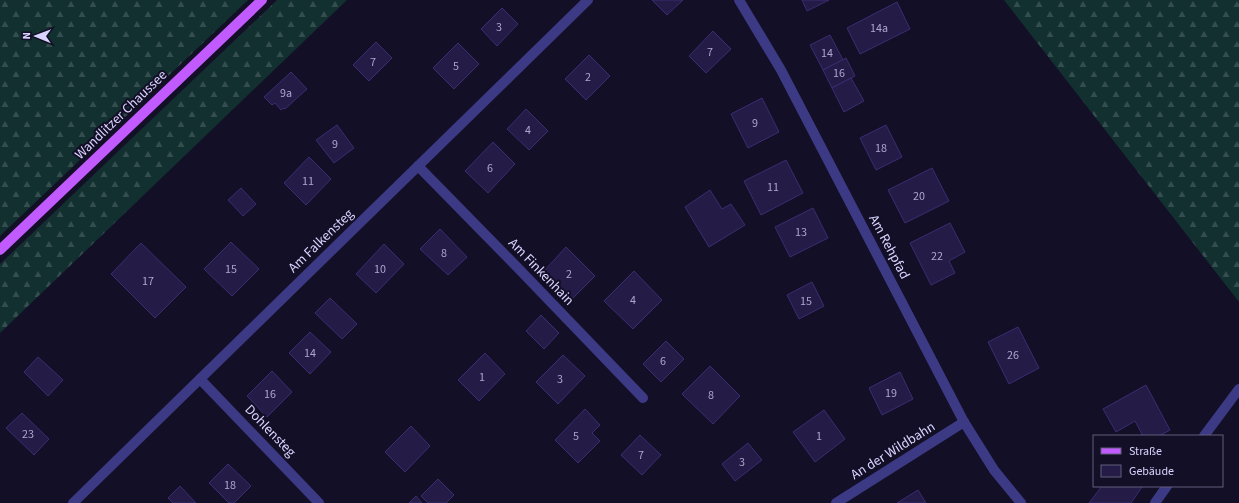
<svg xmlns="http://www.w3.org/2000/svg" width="1239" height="503" viewBox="0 0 1239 503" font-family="'Source Sans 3',sans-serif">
	<defs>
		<pattern id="forest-firs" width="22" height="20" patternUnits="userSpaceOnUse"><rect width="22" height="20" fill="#12302f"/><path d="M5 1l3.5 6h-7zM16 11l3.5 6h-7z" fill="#344d4e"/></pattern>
	</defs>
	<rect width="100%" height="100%" fill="#130f26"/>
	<g fill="url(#forest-firs)">
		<path d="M0 0H248L0 236Z"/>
		<path d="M277 0H347L0 333V264Z"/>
		<path d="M1004 0H1239V302Z"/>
	</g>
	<g fill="#241b47" stroke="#3b2d73">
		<path d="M652 0H683L667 15Z"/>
		<path d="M802 0H829L807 11Z"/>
		<path d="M897 2 910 29 860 54 847 28Z"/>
		<path d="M502 8 518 24 497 46 481 29Z"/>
		<path d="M713 31 731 49 706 73 689 56Z"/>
		<path d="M830 35 843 60 823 70 810 45Z"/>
		<path d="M376 42 392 58 369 81 353 65Z"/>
		<path d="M458 43 479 64 454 89 433 68Z"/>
		<path d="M589 55 610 76 586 100 565 79Z"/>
		<path d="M846 58 855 76 832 88 823 70Z"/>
		<path d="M291 72 307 89 285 109 284 108 281 110 275 103 272 105 264 97Z"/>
		<path d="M851 78 864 101 844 112 832 88Z"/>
		<path d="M762 98 779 132 748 148 731 114Z"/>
		<path d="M526 109 548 131 529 150 507 129Z"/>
		<path d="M337 125 354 148 334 163 316 140Z"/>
		<path d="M886 125 902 157 876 170 860 138Z"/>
		<path d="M493 142 515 164 488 193 465 171Z"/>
		<path d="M309 157 331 179 306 205 284 183Z"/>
		<path d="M786 160 803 193 761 215 744 181Z"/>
		<path d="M932 168 949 201 905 223 888 190Z"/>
		<path d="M241 188 256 204 243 216 228 200Z"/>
		<path d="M710 190 722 209 731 204 745 225 709 247 685 207Z"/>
		<path d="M813 208 828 238 790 257 775 227Z"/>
		<path d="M950 223 965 252 949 261 955 273 931 285 910 243Z"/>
		<path d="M440 229 467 257 448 275 420 249Z"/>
		<path d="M231 242 259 269 232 296 204 269Z"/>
		<path d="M141 243 186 287 155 318 111 274Z"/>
		<path d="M384 244 404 264 376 293 356 274Z"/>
		<path d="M566 247 595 276 571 300 543 272Z"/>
		<path d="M634 271 662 300 633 329 604 301Z"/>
		<path d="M812 282 824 306 799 319 787 295Z"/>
		<path d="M330 298 357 324 342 339 315 313Z"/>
		<path d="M541 315 559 333 544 349 526 331Z"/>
		<path d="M1018 327 1039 368 1009 384 988 342Z"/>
		<path d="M310 332 331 352 310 374 289 353Z"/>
		<path d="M666 341 684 359 661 382 643 364Z"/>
		<path d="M485 353 505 374 479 401 458 380Z"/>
		<path d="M563 355 585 376 558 404 536 382Z"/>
		<path d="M38 357 63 380 48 396 24 372Z"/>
		<path d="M710 366 740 396 713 424 682 394Z"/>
		<path d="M272 371 292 392 267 417 247 396Z"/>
		<path d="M900 372 913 399 882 415 869 388Z"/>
		<path d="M1146 385 1170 430 1159 436H1143L1135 421 1116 432 1103 409Z"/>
		<path d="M585 409 600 425 592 433 600 441 578 463 555 440Z"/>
		<path d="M824 410 845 439 815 462 793 432Z"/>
		<path d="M22 413 49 439 34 455 6 428Z"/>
		<path d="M411 426 430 446 405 472 385 452Z"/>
		<path d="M640 435 661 455 642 475 621 455Z"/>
		<path d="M748 443 762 460 735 481 722 464Z"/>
		<path d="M228 464 251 486 234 503H229L209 483Z"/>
		<path d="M438 479 454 495 446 503H428L421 496Z"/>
		<path d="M180 486 196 503H173L168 498Z"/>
		<path d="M1102 486H1140L1142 487 1131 503H1089Z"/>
		<path d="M918 490 926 503H897Z"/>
		<path d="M416 496 422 503H409Z"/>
	</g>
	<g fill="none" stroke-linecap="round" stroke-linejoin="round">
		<g stroke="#3d3a85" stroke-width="10">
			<path d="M739 0 781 70 964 422 994 470 1021 503"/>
			<path d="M418 166 517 267 643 398"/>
			<path d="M200 379 319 503"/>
			<path d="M1204 436 1239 389"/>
			<path d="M73 503 588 0"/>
			<path d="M836 503 964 422"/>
			<path d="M1155 503 1167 486"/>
		</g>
		<path stroke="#c25bff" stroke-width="10" d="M0 250 262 0"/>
	</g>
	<g text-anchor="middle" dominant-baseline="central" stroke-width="4" stroke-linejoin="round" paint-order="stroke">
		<g font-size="12" fill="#aca6d1">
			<text x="499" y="27">3</text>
			<text x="879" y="28">14a</text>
			<text x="710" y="52">7</text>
			<text x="827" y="53">14</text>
			<text x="373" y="62">7</text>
			<text x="456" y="66">5</text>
			<text x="839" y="73">16</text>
			<text x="588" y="77">2</text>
			<text x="286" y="93">9a</text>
			<text x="755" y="123">9</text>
			<text x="528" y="130">4</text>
			<text x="335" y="144">9</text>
			<text x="881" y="148">18</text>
			<text x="490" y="168">6</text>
			<text x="308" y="181">11</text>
			<text x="773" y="187">11</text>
			<text x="919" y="196">20</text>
			<text x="801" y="232">13</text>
			<text x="444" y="253">8</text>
			<text x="937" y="256">22</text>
			<text x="231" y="269">15</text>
			<text x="380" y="269">10</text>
			<text x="569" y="274">2</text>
			<text x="148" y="281">17</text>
			<text x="633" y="300">4</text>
			<text x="806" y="301">15</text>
			<text x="310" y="353">14</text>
			<text x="1013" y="355">26</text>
			<text x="663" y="361">6</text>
			<text x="482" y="377">1</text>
			<text x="560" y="379">3</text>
			<text x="891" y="393">19</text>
			<text x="270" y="394">16</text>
			<text x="711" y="395">8</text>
			<text x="28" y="434">23</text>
			<text x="576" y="436">5</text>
			<text x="819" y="436">1</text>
			<text x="641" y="455">7</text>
			<text x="742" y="462">3</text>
			<text x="230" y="485">18</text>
		</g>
		<g font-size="14" fill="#d9d4ff" stroke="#130f26">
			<text transform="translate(121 115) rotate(-44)">Wandlitzer Chaussee</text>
			<text transform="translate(321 241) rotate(-44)">Am Falkensteg</text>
			<text transform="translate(889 247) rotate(62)">Am Rehpfad</text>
			<text transform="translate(541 272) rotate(46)">Am Finkenhain</text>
			<text transform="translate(270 431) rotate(46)">Dohlensteg</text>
			<text transform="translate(893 451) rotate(-32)">An der Wildbahn</text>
		</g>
	</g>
	<rect x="1093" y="435" width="130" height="52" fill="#130f26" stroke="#625e7d"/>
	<rect x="1101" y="448" width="20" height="6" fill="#c25bff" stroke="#625e7d"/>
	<text x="1129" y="455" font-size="12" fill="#d9d4ff">Straße</text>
	<rect x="1101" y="465" width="20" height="12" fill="#241b47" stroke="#625e7d"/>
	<text x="1129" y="475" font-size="12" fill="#d9d4ff">Gebäude</text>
	<g transform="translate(36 36) rotate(271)" stroke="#130f26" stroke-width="3" paint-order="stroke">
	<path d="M0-3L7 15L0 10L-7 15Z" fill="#d9d4ff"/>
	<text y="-6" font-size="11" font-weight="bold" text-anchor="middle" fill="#d9d4ff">N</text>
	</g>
</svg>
